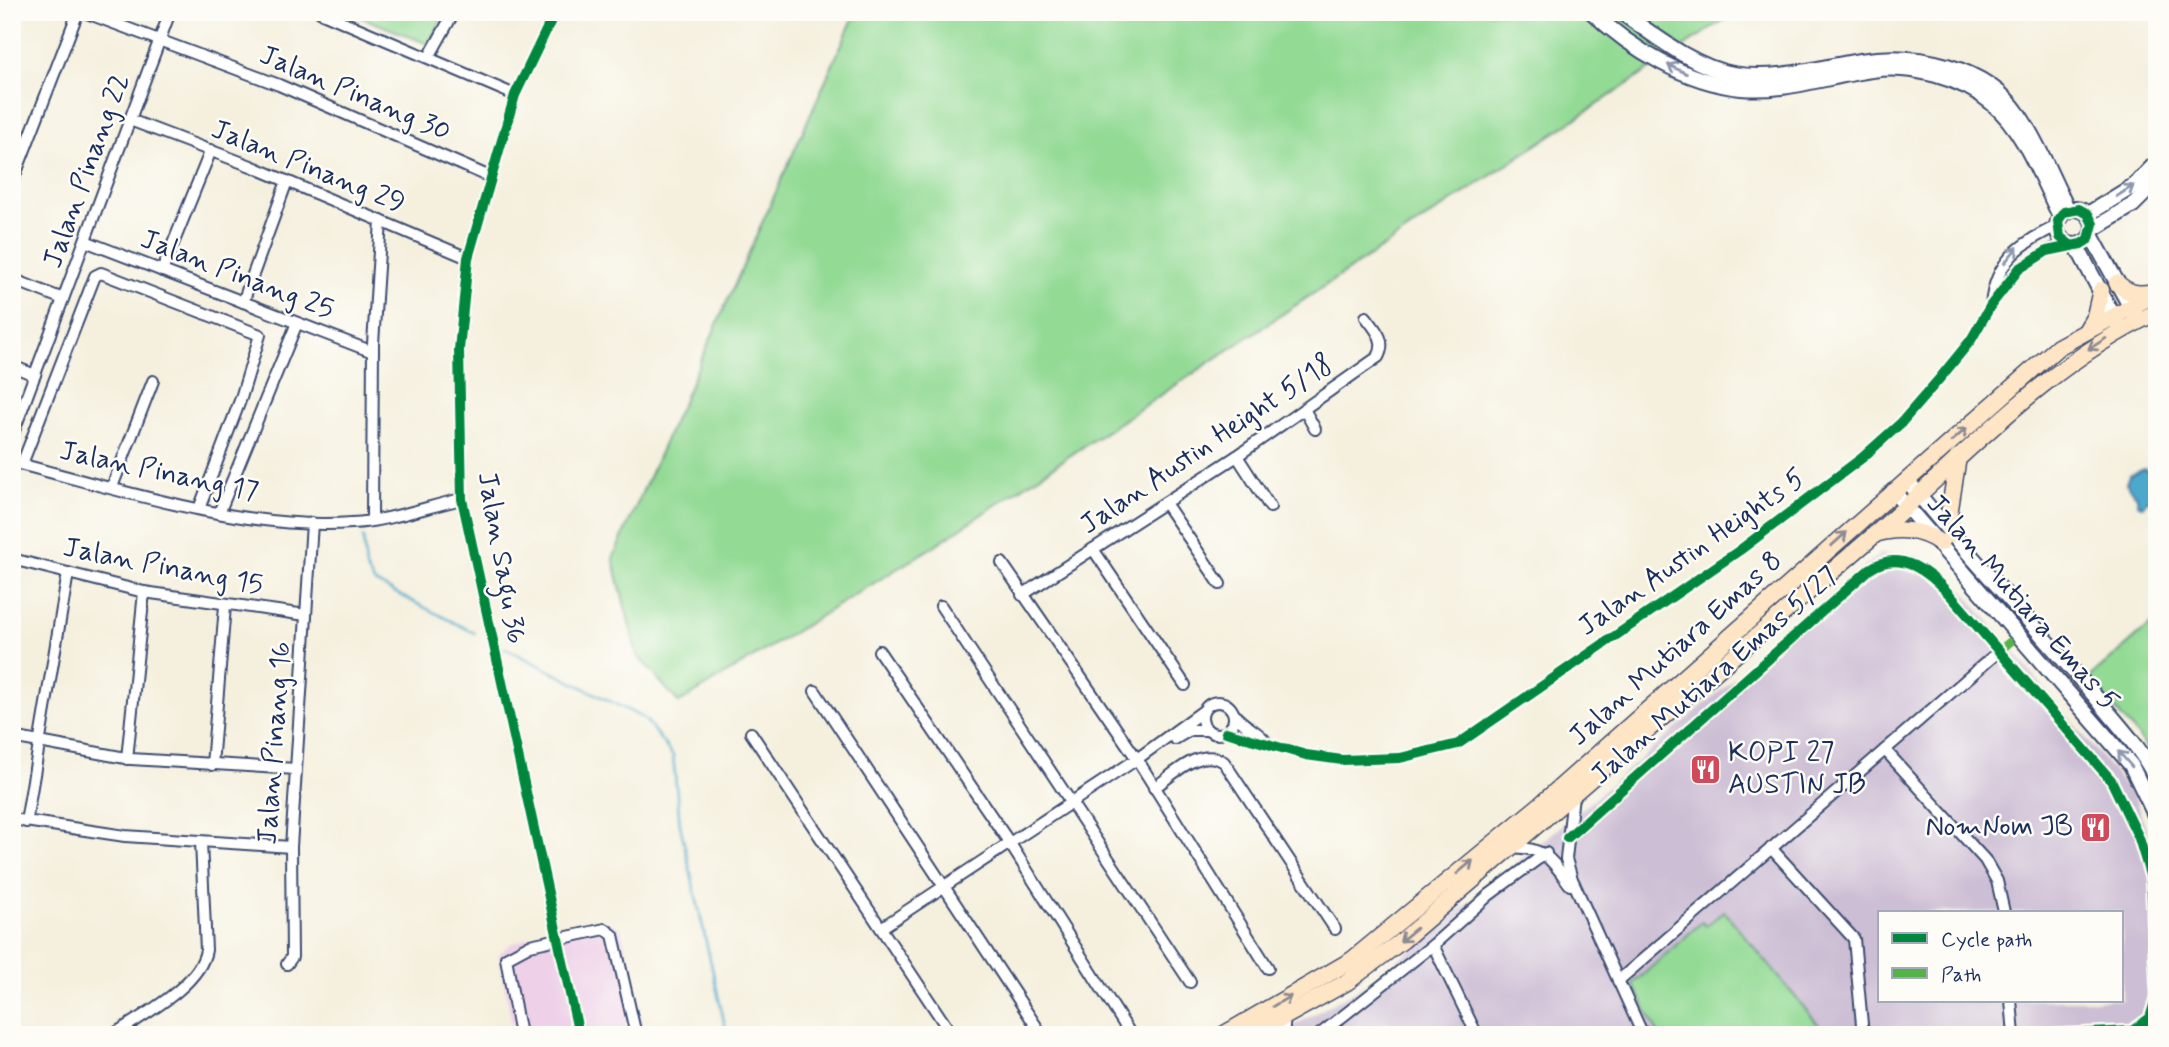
<svg xmlns="http://www.w3.org/2000/svg" width="2169" height="1047" viewBox="0 0 2169 1047" font-family="Mynerve,sans-serif">
	<rect width="100%" height="100%" fill="#fdfcf7"/>
	<filter id="ink" filterUnits="userSpaceOnUse"><feTurbulence type="fractalNoise" baseFrequency=".0143" numOctaves="2"/><feDisplacementMap in="SourceGraphic" scale="14" xChannelSelector="R" yChannelSelector="G"/><feConvolveMatrix kernelMatrix="1 2 1 2 8 2 1 2 1" color-interpolation-filters="sRGB"/></filter>
	<filter id="wash" filterUnits="userSpaceOnUse"><feTurbulence type="fractalNoise" baseFrequency=".00686" numOctaves="4" result="noise"/><feDisplacementMap in="SourceGraphic" scale="28" xChannelSelector="R" yChannelSelector="G"/><feGaussianBlur stdDeviation="1.57" result="paint"/><feColorMatrix in="noise" values="0 0 0 0 0 0 0 0 0 0 0 0 0 0 0 0 0 1.4 0 .05"/><feComposite in="paint" operator="in"/></filter>
	<g filter="url(#wash)">
		<rect width="100%" height="100%" fill="#f5f0de"/>
		<path fill="#eed0e8" d="M606 922 621 928 645 1035H514L499 954 511 944 530 937Z"/>
		<path fill="#ccbed4" fill-rule="evenodd" d="M1881 553 1915 556 1949 573 2135 798 2157 860V1035H1278L1372 981 1588 804ZM1880 912H2122V1000H1880Z"/>
		<g fill="#93da94" stroke="#578479" stroke-width="2">
			<path d="M348 12H446L428 44Z"/>
			<path d="M856 12H1736L931 548 679 703 637 655 613 558Z"/>
			<path d="M2157 619V764L2138 736 2088 679Z"/>
			<path d="M1724 911 1827 1035H1659L1633 984 1702 922 1706 926Z"/>
		</g>
		<path fill="#4ea9cc" stroke="#346c95" stroke-width="2" d="M2144 469 2155 474 2157 500H2149L2142 506 2137 504V496L2126 483 2129 475Z"/>
		<g fill="none" stroke-linecap="round" stroke-linejoin="round">
			<g stroke="#4ea9cc" stroke-width="2.5">
				<path d="M363 537 366 568 374 582 475 633"/>
				<path d="M505 648 645 719 673 756 680 825 727 1035"/>
			</g>
		</g>
	</g>
	<g filter="url(#ink)">
		<g fill="none" stroke-linecap="round" stroke-linejoin="round">
			<defs>
				<g id="minor">
					<path d="M84 12 279 85 490 177"/>
					<path d="M320 12 515 95"/>
					<path d="M555 12 515 95 468 258 459 350 462 499 579 1035"/>
					<path d="M429 57 454 12"/>
					<path d="M130 120 251 166 468 258"/>
					<path d="M12 183 78 12"/>
					<path d="M85 241 373 352"/>
					<path d="M162 271 211 150"/>
					<path d="M12 279 63 299"/>
					<path d="M243 302 287 181"/>
					<path d="M1991 305C1995 262 2020 243 2057 226"/>
					<path d="M12 366 35 375"/>
					<path d="M1304 409 1315 429"/>
					<path d="M12 436 170 12"/>
					<path d="M1237 456 1270 507"/>
					<path d="M12 462C116 489 245 531 352 523 389 521 426 507 462 499"/>
					<path d="M22 464 95 276 101 273 260 335 241 398 199 509"/>
					<path d="M112 487 153 381"/>
					<path d="M1165 503 1220 584"/>
					<path d="M219 513 297 323"/>
					<path d="M372 520 373 344 381 221"/>
					<path d="M1093 549 1185 685"/>
					<path d="M12 559 144 592 306 615"/>
					<path d="M1002 563 1137 759 1268 968"/>
					<path d="M1022 595 1237 456 1378 357C1387 341 1376 330 1366 317"/>
					<path d="M941 606 1190 982"/>
					<path d="M879 651 1009 842 1131 1035"/>
					<path d="M815 691 1042 1035"/>
					<circle cx="1218" cy="718" r="16"/>
					<path d="M1235 715C1244 727 1259 731 1266 742"/>
					<path d="M1226 732 1306 755 1342 760 1400 758 1458 744 1740 550 1862 458 1901 423 1940 378 1971 340 1991 305 2019 269 2047 251 2069 244"/>
					<path d="M751 733 952 1035"/>
					<path d="M12 737 131 759 296 769"/>
					<path d="M1175 739 1190 730H1207"/>
					<path d="M1885 750 1985 860 1997 881 2004 912"/>
					<path d="M127 759 144 592"/>
					<path d="M212 765 225 606"/>
					<path d="M1154 788C1174 774 1200 746 1224 762L1335 929"/>
					<path d="M1573 795 1566 859 1572 879 1643 1035"/>
					<path d="M12 819 125 836 291 847"/>
					<path d="M26 822 68 573"/>
					<path d="M1567 838 1870 569C1901 548 1930 573 1950 595L2111 780 2139 838 2151 878 2157 995 2150 1018 2132 1031 2049 1035"/>
					<path d="M1510 847C1546 848 1550 858 1570 885"/>
					<path d="M1771 848 1854 939 1863 1035"/>
					<path d="M881 928 1137 759 1203 711"/>
					<path d="M1433 945 1477 1035"/>
					<path d="M287 964 292 957 291 847 312 523"/>
					<path d="M1618 981 1998 652"/>
					<path d="M2011 1000 2014 1035"/>
					<path d="M113 1035C142 1015 200 986 206 950L201 842"/>
					<path d="M520 1035 506 958 530 945 605 929 613 935 636 1035"/>
					<path d="M1283 1035 1285 1017"/>
					<path d="M1319 1035 1433 945 1489 895 1546 853"/>
				</g>
				<g id="tertiary">
					<path d="M1592 12C1632 50 1686 82 1741 88 1786 92 1828 76 1872 70 1911 64 1962 78 1992 103 2024 129 2042 180 2060 216"/>
					<path d="M1621 12C1654 35 1693 67 1733 74 1776 81 1818 68 1860 61 1915 52 1986 66 2019 115 2039 144 2052 179 2068 210"/>
					<circle cx="2075" cy="227" r="18"/>
					<path d="M2088 214 2135 185 2157 162"/>
					<path d="M2093 229 2133 205 2157 181"/>
					<path d="M2091 235 2136 317"/>
					<path d="M2076 245 2118 325"/>
					<path d="M1907 480C1966 555 2033 622 2094 695 2116 723 2143 749 2157 781"/>
					<path d="M1893 491 2131 765 2157 819"/>
				</g>
				<g id="secondary">
					<path d="M2117 283C2129 294 2137 295 2153 292"/>
					<path d="M2086 331 2095 316 2101 290"/>
					<path d="M1875 534C1899 527 1920 529 1941 543"/>
					<path d="M1951 535 1949 515 1958 457"/>
					<path d="M1223 1035 1352 960 1539 806 2058 347 2157 293"/>
					<path d="M1252 1035 1347 982 1403 940C1559 805 1716 672 1872 537 1964 457 2045 365 2157 312"/>
				</g>
			</defs>
			<use href="#minor" stroke="#3c4c71" stroke-width="14"/>
			<use href="#tertiary" stroke="#3c4c71" stroke-width="18"/>
			<use href="#secondary" stroke="#3c4c71" stroke-width="19"/>
			<use href="#minor" stroke="#fff" stroke-width="10"/>
			<use href="#tertiary" stroke="#fff" stroke-width="14"/>
			<use href="#secondary" stroke="#fde5c5" stroke-width="16"/>
			<path stroke="#55b248" stroke-width="9" stroke-dasharray="18 9" stroke-linecap="butt" d="M1998 652 2017 636"/>
			<defs>
				<g id="cycleway">
					<path d="M555 12 515 95 468 258 459 350 462 499 579 1035"/>
					<path d="M1226 732 1306 755 1342 760 1400 758 1458 744 1740 550 1862 458 1901 423 1940 378 1971 340 1991 305 2019 269 2047 251 2081 244 2089 239 2093 224 2088 214 2079 209 2064 212 2058 221 2060 237 2069 244"/>
					<path d="M1567 838 1870 569C1901 548 1930 573 1950 595L2111 780 2139 838 2151 878 2157 995 2150 1018 2132 1031 2049 1035"/>
				</g>
			</defs>
			<use href="#cycleway" stroke="#fdfcf7" stroke-width="15"/>
			<use href="#cycleway" stroke="#00873e" stroke-width="10"/>
		</g>
		<defs><path id="oneway-shaft" d="M-6 0H5M1.5-3L5.5 0L1.5 3" fill="none" stroke-width="1.6" stroke-linecap="round" stroke-linejoin="round" transform="scale(1.75)"/></defs>
		<g stroke="#8d97ae">
			<use href="#oneway-shaft" transform="translate(1677 69) rotate(-155)"/>
			<use href="#oneway-shaft" transform="translate(2125 191) rotate(-33)"/>
			<use href="#oneway-shaft" transform="translate(2011 255) rotate(-51)"/>
			<use href="#oneway-shaft" transform="translate(2125 759) rotate(-131)"/>
		</g>
		<g stroke="#8c8a92">
			<use href="#oneway-shaft" transform="translate(2097 344) rotate(148)"/>
			<use href="#oneway-shaft" transform="translate(1959 435) rotate(-41)"/>
			<use href="#oneway-shaft" transform="translate(1839 539) rotate(-42)"/>
			<use href="#oneway-shaft" transform="translate(1465 867) rotate(-40)"/>
			<use href="#oneway-shaft" transform="translate(1408 935) rotate(140)"/>
			<use href="#oneway-shaft" transform="translate(1282 1001) rotate(-30)"/>
		</g>
	</g>
	<defs>
		<symbol id="restaurant-square" viewBox="-11 -11 22 22"><rect x="-9" y="-9" width="18" height="18" rx="4" fill="#d1495b" stroke="#fdfcf7"/><path d="M-5-6h1v4h1v-4h1v4h1v-4h1v5L-1.5 .5V6h-2V.5L-5-1ZM5-6V6H3V1.5H1.5Q1.5-4 5-6Z" fill="#fff"/></symbol>
	</defs>
	<g fill-rule="evenodd">
		<use href="#restaurant-square" x="1688" y="752" width="35" height="35"/>
		<use href="#restaurant-square" x="2078" y="810" width="35" height="35"/>
	</g>
	<g text-anchor="middle" dominant-baseline="central" stroke-width="5" stroke-linejoin="round" paint-order="stroke">
		<g font-size="28" fill="#1b2f5e" stroke="#fdfcf7">
			<text transform="translate(355 94) rotate(23)">Jalan Pinang 30</text>
			<text transform="translate(308 167) rotate(22)">Jalan Pinang 29</text>
			<text transform="translate(87 171) rotate(-70)">Jalan Pinang 22</text>
			<text transform="translate(237 275) rotate(21)">Jalan Pinang 25</text>
			<text transform="translate(1207 445) rotate(-34)">Jalan Austin Height 5/18</text>
			<text transform="translate(159 472) rotate(12)">Jalan Pinang 17</text>
			<text transform="translate(1692 553) rotate(-35)">Jalan Austin Heights 5</text>
			<text transform="translate(501 558) rotate(80)">Jalan Sagu 36</text>
			<text transform="translate(163 567) rotate(11)">Jalan Pinang 15</text>
			<text transform="translate(2022 603) rotate(49)">Jalan Mutiara Emas 5</text>
			<text transform="translate(1676 649) rotate(-42)">Jalan Mutiara Emas 8</text>
			<text transform="translate(1715 676) rotate(-41)">Jalan Mutiara Emas 5/27</text>
			<text transform="translate(275 743) rotate(-86)">Jalan Pinang 16</text>
		</g>
		<g font-size="28" fill="#1b2f5e" stroke="#fdfcf7" text-anchor="start">
			<text x="1728" y="753">KOPI 27<tspan x="1728" dy="32">AUSTIN JB</tspan></text>
			<text x="2073" y="827" text-anchor="end">NomNom JB</text>
		</g>
	</g>
	<rect width="2169" height="1047" fill="none" stroke="#fdfcf7" stroke-width="42"/>
	<rect x="1878" y="911" width="245" height="91" fill="#fdfcf7" stroke="#a3aaba" stroke-width="2"/>
	<rect x="1892" y="933" width="35" height="10" fill="#00873e" stroke="#a3aaba" stroke-width="2"/>
	<text x="1941" y="946" font-size="21" fill="#1b2f5e">Cycle path</text>
	<rect x="1892" y="968" width="35" height="10" fill="#55b248" stroke="#a3aaba" stroke-width="2"/>
	<text x="1941" y="981" font-size="21" fill="#1b2f5e">Path</text>
</svg>
